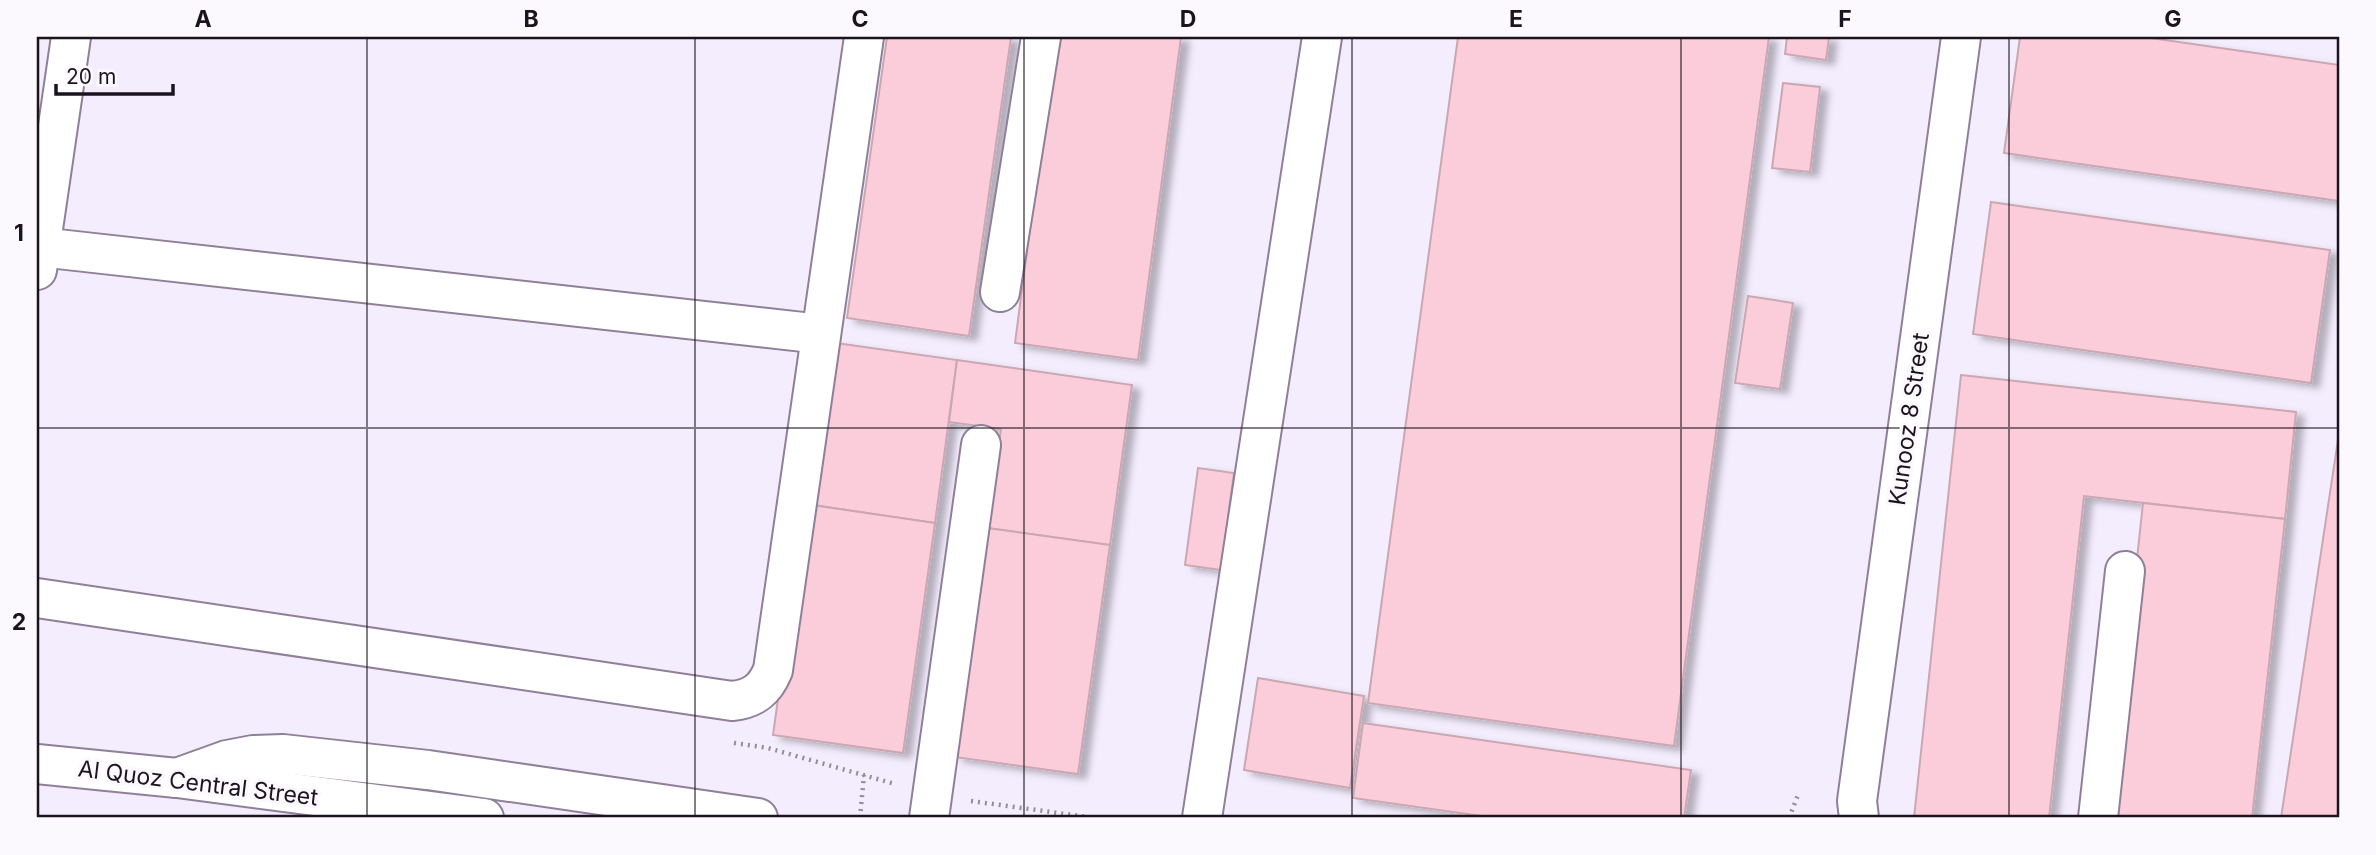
<svg xmlns="http://www.w3.org/2000/svg" width="2376" height="855" viewBox="0 0 2376 855" font-family="Inter,sans-serif">
	<defs>
		<filter id="shadow"><feDropShadow dx="8" dy="4.5" stdDeviation="3.5" flood-color="#0004"/></filter>
	</defs>
	<rect width="100%" height="100%" fill="#fcf9fe"/>
	<rect fill="#f4edfe" x="37" y="37" width="2302" height="781"/>
	<g fill="#fbcdda" stroke="#caa7b1" stroke-width="2" filter="url(#shadow)">
		<path d="M887 37H1011L969 336 847 318Z"/>
		<path d="M1055 37H1181L1138 360 1015 343Z"/>
		<path d="M1458 37H1769L1674 746 1368 703Z"/>
		<path d="M1787 37H1829L1826 60 1785 54Z"/>
		<path d="M2020 37H2144L2339 65V201L2004 153Z"/>
		<path d="M1783 83 1820 87 1810 172 1772 168Z"/>
		<path d="M1991 202 2330 250 2311 383 1973 334Z"/>
		<path d="M1748 296 1793 303 1780 389 1735 383Z"/>
		<path d="M836 343 957 360 935 523 813 505Z"/>
		<path d="M957 360 1132 385 1110 545 987 528 1001 429 949 422Z"/>
		<path d="M1961 375 2296 412 2285 519 2084 496 2049 818H1914Z"/>
		<path d="M2339 433V818H2281Z"/>
		<path d="M1198 468 1234 473 1221 570 1185 565Z"/>
		<path d="M2143 503 2285 519 2252 818H2109Z"/>
		<path d="M805 504 935 523 903 753 773 735Z"/>
		<path d="M987 528 1110 545 1078 774 955 757Z"/>
		<path d="M1258 678 1364 696 1350 788 1244 770Z"/>
		<path d="M1363 723 1691 770 1684 818H1496L1353 798Z"/>
	</g>
	<g fill="none" stroke-linecap="round" stroke-linejoin="round">
		<defs>
			<g id="minor">
				<path d="M40 247 821 334"/>
				<path d="M37 270 71 37"/>
				<path d="M1000 292 1041 37"/>
				<path d="M37 598 732 701C753 699 765 690 773 670L864 37"/>
				<path d="M37 764 177 778 484 818"/>
				<path d="M177 778 227 760 253 755 283 754 428 770 758 818"/>
				<path d="M929 818 981 445"/>
				<path d="M1202 818 1322 37"/>
				<path d="M1859 818 1857 801 1961 37"/>
				<path d="M2098 818 2125 571"/>
			</g>
		</defs>
		<use href="#minor" stroke="#907f99" stroke-width="42"/>
		<g stroke="#938e95" stroke-width="4.5" stroke-dasharray="2 5" stroke-linecap="butt">
			<path d="M734 743 768 748 895 784"/>
			<path d="M971 801 1095 818"/>
			<path d="M860 818 864 775"/>
			<path d="M1789 818 1798 795"/>
		</g>
		<use href="#minor" stroke="#fff" stroke-width="38"/>
	</g>
	<path fill="none" stroke="#1b141e" stroke-width="2" stroke-opacity="0.55" d="M367 37V818M695 37V818M1024 37V818M1352 37V818M1681 37V818M2009 37V818M37 428H2339"/>
	<g text-anchor="middle" dominant-baseline="central" stroke-width="7" stroke-linejoin="round" paint-order="stroke">
		<g font-size="23" fill="#1b141e" stroke="#fcf9fe">
			<text transform="translate(1909 419) rotate(-82)">Kunooz 8 Street</text>
			<text transform="translate(198 783) rotate(7)">Al Quoz Central Street</text>
		</g>
	</g>
	<rect width="2376" height="855" fill="none" stroke="#fcf9fe" stroke-width="77"/>
	<path d="M56 84v10h117v-10" fill="none" stroke="#1b141e" stroke-width="3.5"/>
	<text x="66" y="84" font-size="21" fill="#1b141e" stroke="#fcf9fe" stroke-width="5" paint-order="stroke">20 m</text>
	<rect x="38" y="38" width="2300" height="778" fill="none" stroke="#1b141e" stroke-width="2.5"/>
	<g font-size="23" text-anchor="middle" font-weight="bold" fill="#1b141e">
		<text x="203" y="27">A</text>
		<text x="531" y="27">B</text>
		<text x="860" y="27">C</text>
		<text x="1188" y="27">D</text>
		<text x="1516" y="27">E</text>
		<text x="1845" y="27">F</text>
		<text x="2173" y="27">G</text>
		<text x="19" y="241">1</text>
		<text x="19" y="630">2</text>
	</g>
</svg>
